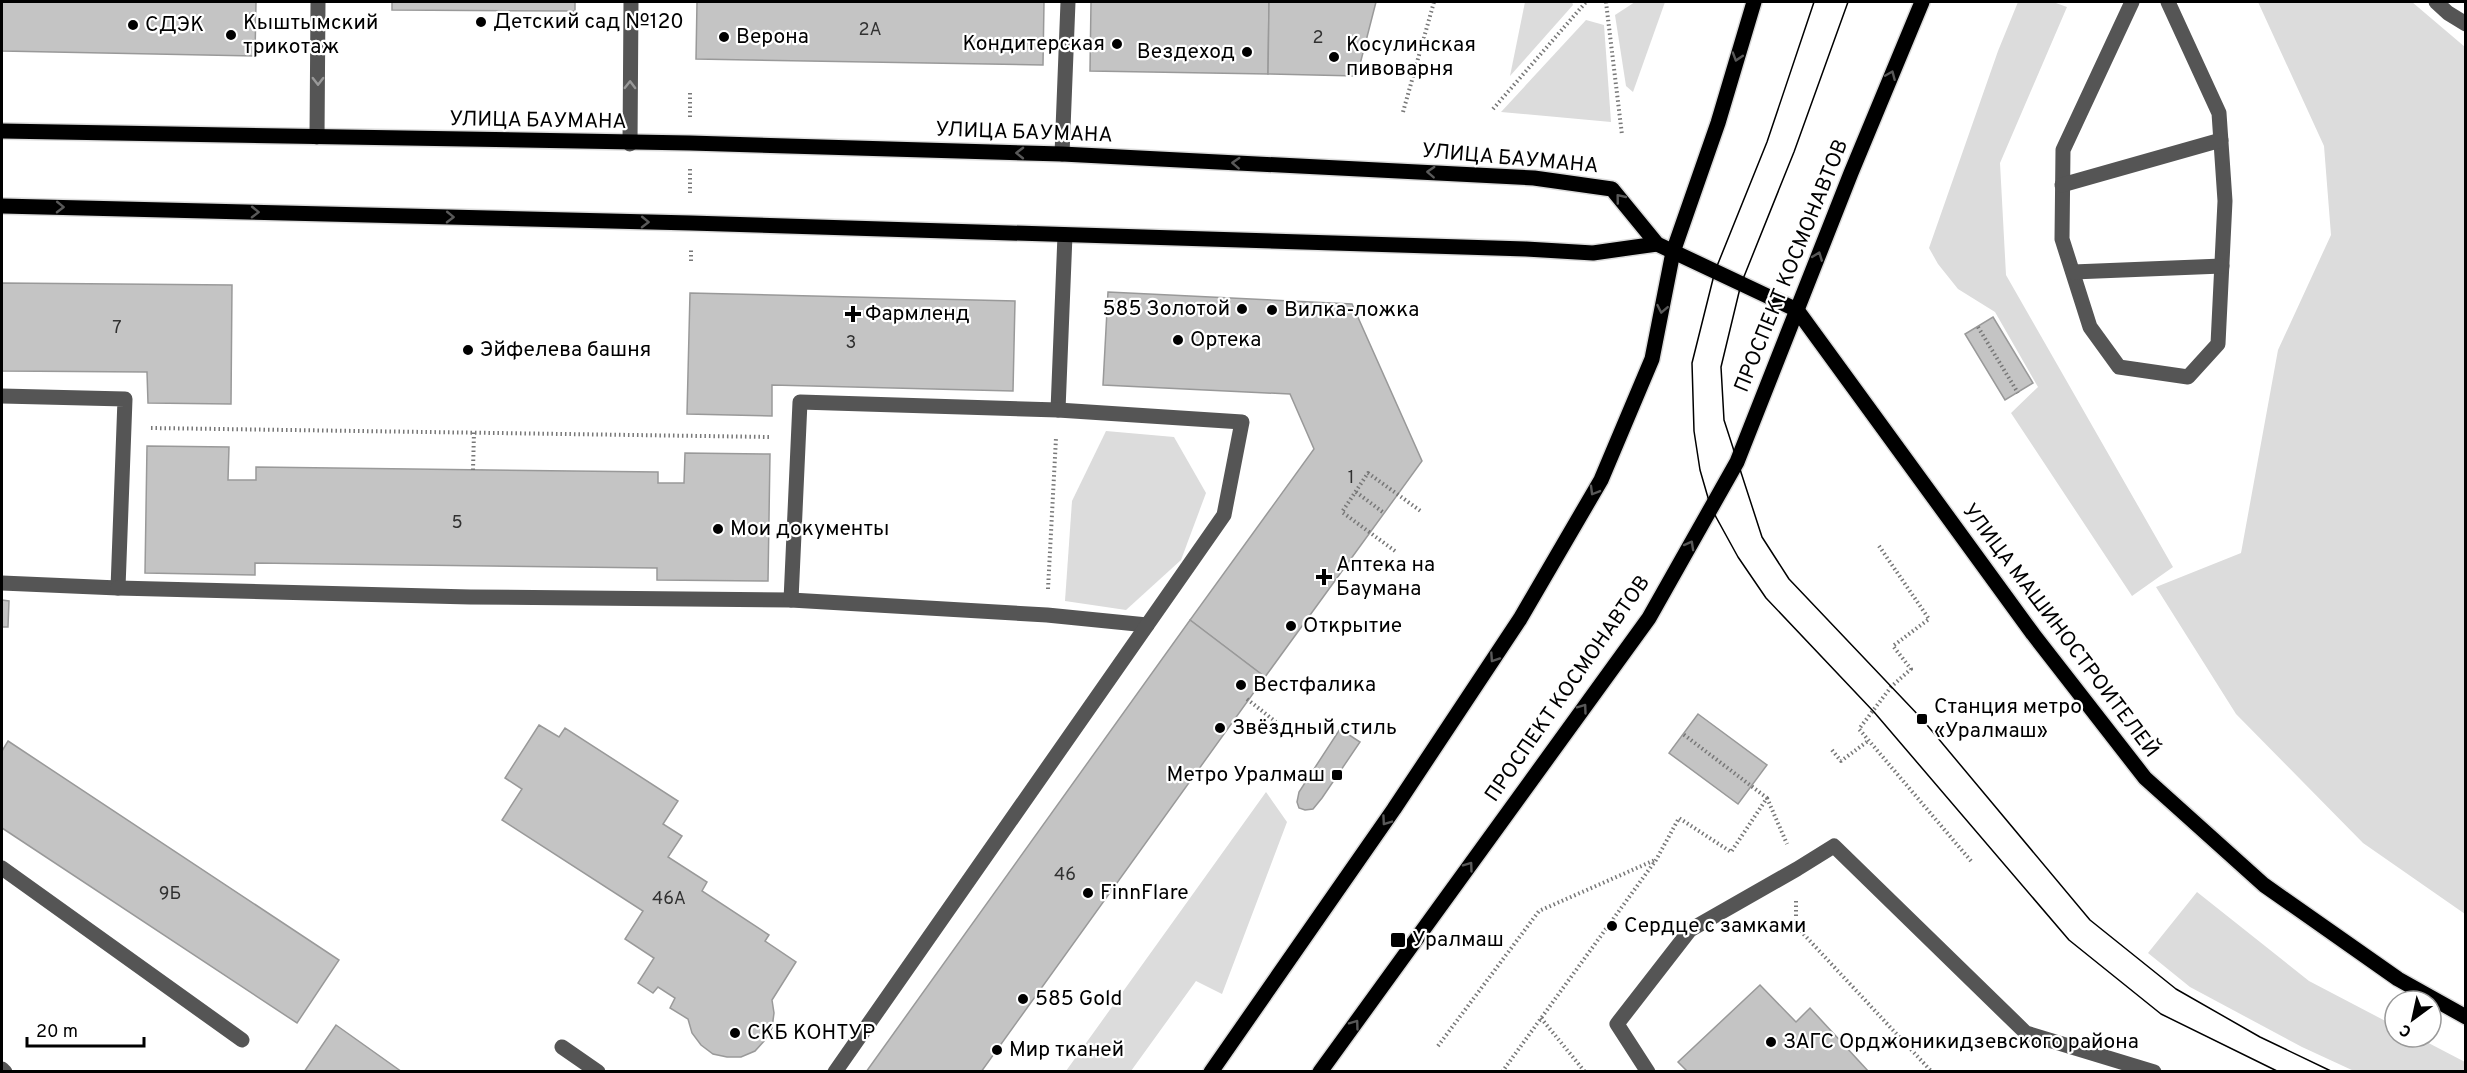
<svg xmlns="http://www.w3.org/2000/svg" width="2467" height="1073" viewBox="0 0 2467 1073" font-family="Overpass,sans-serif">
	<rect width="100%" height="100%" fill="#fff"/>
	<g fill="#dcdcdc">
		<path d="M1525 2H1572L1573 5 1510 76Z"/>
		<path d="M1635 2H1665L1633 92 1626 86 1615 15Z"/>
		<path d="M2018 2H2053L2067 7 2000 163 2006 275 2173 567 2132 596 2011 413 2038 387 1995 312 1958 289 1938 264 1929 248 1998 51Z"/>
		<path d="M2258 2H2412L2465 47V914L2363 843 2236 714 2156 587 2241 553 2278 350 2331 235 2324 146Z"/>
		<path d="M1586 20 1604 25 1611 122 1501 112Z"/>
		<path d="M1106 431 1174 437 1206 493 1181 560 1126 610 1065 601 1072 501Z"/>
		<path d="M1266 792 1287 822 1222 994 1196 981 1131 1071H1066Z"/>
		<path d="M2197 892 2309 981 2395 1026V1037H2417L2465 1062V1071H2354L2302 1047 2190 987 2148 953Z"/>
	</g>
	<g fill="#c4c4c4" stroke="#999" stroke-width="1.5">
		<path d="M2 2H256L255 56 2 51Z"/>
		<path d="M392 2H575V11L392 10Z"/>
		<path d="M697 2H1044L1043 65 696 59Z"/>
		<path d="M1091 2H1269L1268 74 1090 71Z"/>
		<path d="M1269 2H1376L1357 76 1268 74Z"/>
		<path d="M2 283 232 285 231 404 148 403 147 372 2 371Z"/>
		<path d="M1108 292 1352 304 1422 461 1265 677 1190 620 1314 449 1290 394 1103 385Z"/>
		<path d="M690 293 1015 301 1013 391 772 385V416L687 414Z"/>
		<path d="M1993 317 2033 383 2005 400 1965 334Z"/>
		<path d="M147 446 229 447 228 480H256V467L658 472V483H684L685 453 770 454 768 581 657 580V568L255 563V575L145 573Z"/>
		<path d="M2 600 9 601 8 627H2Z"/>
		<path d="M1190 620 1265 677 981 1072H866Z"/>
		<path d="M1698 714 1767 765 1738 804 1669 753Z"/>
		<path d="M539 725 559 737 565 728 678 801 663 824 682 836 668 857 707 882 702 891 769 935 765 941 796 962 772 1000 774 1013 772 1028 765 1040 755 1051 741 1057H727L713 1054 701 1045 692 1033 688 1019 670 1008 675 998 658 987 653 993 638 983 654 958 625 939 643 911 502 820 522 789 505 778Z"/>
		<path d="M1340 729 1360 742 1322 798 1313 809 1305 810 1299 808 1297 802 1299 792Z"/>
		<path d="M8 741 339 960 297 1023 2 828V751Z"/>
		<path d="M1760 985 1796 1022 1810 1008 1869 1072H1688L1678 1062Z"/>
		<path d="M336 1025 402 1072H304Z"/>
	</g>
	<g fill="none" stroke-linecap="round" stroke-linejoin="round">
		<defs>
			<g id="major">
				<path d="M2 131 690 143 1062 154 1534 178 1612 189 1657 244 1797 310 2033 634 2145 778 2264 885 2398 979 2466 1017"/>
				<path d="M2 206 691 223 1526 249 1593 253 1657 244"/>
				<path d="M1211 1072 1394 809 1520 619 1601 480 1652 359 1673 252 1718 123 1754 2"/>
				<path d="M1320 1072 1649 618 1737 462 1851 173 1922 2"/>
			</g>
		</defs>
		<use href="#major" stroke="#dbdbdb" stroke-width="18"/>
		<g stroke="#777" stroke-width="4" stroke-dasharray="1.5 3" stroke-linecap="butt">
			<path d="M1606 2 1622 135"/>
			<path d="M690 93V117"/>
			<path d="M1493 109 1586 2"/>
			<path d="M1403 112 1434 2"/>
			<path d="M690 169V195"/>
			<path d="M691 261V250"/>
			<path d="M1978 327 2018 393"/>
			<path d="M151 428 771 437"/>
			<path d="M473 470 474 432"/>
			<path d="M1356 492 1384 513"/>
			<path d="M1879 546 1929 619 1893 646 1911 669 1891 687 1859 729 1971 861"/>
			<path d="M1395 551 1342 512 1368 473 1422 512"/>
			<path d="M1048 589 1056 438"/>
			<path d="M1247 699 1276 722"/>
			<path d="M1832 750 1841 761 1868 741"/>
			<path d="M1767 798 1787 844"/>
			<path d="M1796 901V926L1932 1072"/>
			<path d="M1541 1018 1585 1072"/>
			<path d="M1438 1046 1539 911 1655 860"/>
			<path d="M1502 1072 1656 860 1679 818 1731 852 1767 798 1683 734"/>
		</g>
		<g stroke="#555" stroke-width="15">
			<path d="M2132 2 2063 150 2062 239 2090 327 2119 367 2188 377 2218 344 2225 201 2219 113 2168 2"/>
			<path d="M2436 2 2448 13 2466 24"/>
			<path d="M317 137 318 2"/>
			<path d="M630 144 631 2"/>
			<path d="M1062 154 1068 2"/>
			<path d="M2062 185 2221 140"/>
			<path d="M2073 272 2222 266"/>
			<path d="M2 396 125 399 118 588 2 583"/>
			<path d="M1058 410 1065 235"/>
			<path d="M118 588 470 597 791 600 1047 615 1147 625"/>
			<path d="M791 600 800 402 1058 410 1242 422 1224 515 835 1072"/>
			<path d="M2 868 242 1040"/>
			<path d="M562 1047 598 1072"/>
			<path d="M2 1069 5 1072"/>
			<path d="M1648 1072 1617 1024 1690 930 1797 869 1834 846 2026 1033 2154 1072"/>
		</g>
		<use href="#major" stroke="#000" stroke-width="15"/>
		<g stroke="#000" stroke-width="1.5">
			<path d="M1814 2 1767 142 1715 271 1692 363 1694 431 1700 470 1711 508 1738 557 1766 598 1874 712 2069 940 2161 1014 2279 1072"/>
			<path d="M1848 2 1794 152 1741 284 1721 367 1724 420 1762 537 1789 579 1922 719 2090 920 2176 989 2260 1037 2333 1072"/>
		</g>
	</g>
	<defs><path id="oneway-chevron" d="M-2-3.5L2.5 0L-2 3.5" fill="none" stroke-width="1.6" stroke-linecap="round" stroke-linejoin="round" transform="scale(1.5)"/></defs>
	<g stroke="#595959">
		<use href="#oneway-chevron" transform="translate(1737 57) rotate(107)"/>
		<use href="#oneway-chevron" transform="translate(1891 75) rotate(-67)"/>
		<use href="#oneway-chevron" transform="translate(1020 153) rotate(-179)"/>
		<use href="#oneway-chevron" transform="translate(1236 163) rotate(-177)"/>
		<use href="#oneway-chevron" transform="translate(1431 172) rotate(-177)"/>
		<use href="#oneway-chevron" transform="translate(1620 198) rotate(-129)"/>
		<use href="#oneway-chevron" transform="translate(60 207) rotate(1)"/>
		<use href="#oneway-chevron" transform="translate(255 212) rotate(1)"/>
		<use href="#oneway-chevron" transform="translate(450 217) rotate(1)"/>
		<use href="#oneway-chevron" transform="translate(645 222) rotate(1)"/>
		<use href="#oneway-chevron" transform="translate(1818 256) rotate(-69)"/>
		<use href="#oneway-chevron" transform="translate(1662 309) rotate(101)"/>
		<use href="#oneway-chevron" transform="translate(1594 491) rotate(120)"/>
		<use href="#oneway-chevron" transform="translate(1690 545) rotate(-61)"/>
		<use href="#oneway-chevron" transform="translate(1494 658) rotate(124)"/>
		<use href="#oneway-chevron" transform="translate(1583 708) rotate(-54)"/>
		<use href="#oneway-chevron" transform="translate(1386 821) rotate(125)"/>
		<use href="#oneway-chevron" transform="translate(1469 866) rotate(-54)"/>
		<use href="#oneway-chevron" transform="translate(1355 1024) rotate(-54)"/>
	</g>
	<g stroke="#999">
		<use href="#oneway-chevron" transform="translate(318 81) rotate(90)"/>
		<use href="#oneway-chevron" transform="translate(630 85) rotate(-89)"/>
	</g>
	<g fill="#000" stroke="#fff" stroke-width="2">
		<circle cx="481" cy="22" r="6"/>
		<circle cx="133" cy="25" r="6"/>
		<circle cx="231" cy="35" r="6"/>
		<circle cx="724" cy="37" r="6"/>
		<circle cx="1117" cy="44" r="6"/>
		<circle cx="1247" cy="52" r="6"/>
		<circle cx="1334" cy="57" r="6"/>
		<circle cx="1242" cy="309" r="6"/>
		<circle cx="1272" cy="310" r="6"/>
		<path d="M850 305h6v6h6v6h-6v6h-6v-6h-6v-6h6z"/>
		<circle cx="1178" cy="340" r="6"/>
		<circle cx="468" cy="350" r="6"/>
		<circle cx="718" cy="529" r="6"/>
		<path d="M1321 568h6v6h6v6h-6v6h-6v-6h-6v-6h6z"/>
		<circle cx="1291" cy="626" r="6"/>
		<circle cx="1241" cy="685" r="6"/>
		<rect x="1916" y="713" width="12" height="12" rx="3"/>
		<circle cx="1220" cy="728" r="6"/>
		<rect x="1331" y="769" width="12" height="12" rx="3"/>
		<circle cx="1088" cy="893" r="6"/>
		<circle cx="1612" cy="926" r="6"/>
		<rect x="1390" y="932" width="16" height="16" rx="3"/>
		<circle cx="1023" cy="999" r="6"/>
		<circle cx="735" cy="1033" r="6"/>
		<circle cx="1771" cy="1042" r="6"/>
		<circle cx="997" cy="1050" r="6"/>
	</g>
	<g text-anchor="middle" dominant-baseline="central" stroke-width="4.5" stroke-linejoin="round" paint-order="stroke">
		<g font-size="18" fill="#313131">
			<text x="870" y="30">2А</text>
			<text x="1318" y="38">2</text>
			<text x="117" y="328">7</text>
			<text x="851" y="343">3</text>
			<text x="1351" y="478">1</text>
			<text x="457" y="523">5</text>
			<text x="1065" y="875">46</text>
			<text x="170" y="894">9Б</text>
			<text x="669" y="899">46А</text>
		</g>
		<g font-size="21" fill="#000" stroke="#fff" text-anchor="start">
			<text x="493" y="22">Детский сад №120</text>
			<text x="243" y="23">Кыштымский<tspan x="243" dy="24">трикотаж</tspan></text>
			<text x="145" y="25">СДЭК</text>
			<text x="736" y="37">Верона</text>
			<text x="1105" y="44" text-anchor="end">Кондитерская</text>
			<text x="1346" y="45">Косулинская<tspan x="1346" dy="24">пивоварня</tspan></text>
			<text x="1235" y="52" text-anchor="end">Вездеход</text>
			<text x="1230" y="309" text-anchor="end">585 Золотой</text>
			<text x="1284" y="310">Вилка-ложка</text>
			<text x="865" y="314">Фармленд</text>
			<text x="1190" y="340">Ортека</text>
			<text x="480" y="350">Эйфелева башня</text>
			<text x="730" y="529">Мои документы</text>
			<text x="1336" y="565">Аптека на<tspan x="1336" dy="24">Баумана</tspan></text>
			<text x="1303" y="626">Открытие</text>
			<text x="1253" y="685">Вестфалика</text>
			<text x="1934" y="707">Станция метро<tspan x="1934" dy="24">«Уралмаш»</tspan></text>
			<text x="1232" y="728">Звёздный стиль</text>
			<text x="1325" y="775" text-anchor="end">Метро Уралмаш</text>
			<text x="1100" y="893">FinnFlare</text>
			<text x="1624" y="926">Сердце с замками</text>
			<text x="1412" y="940">Уралмаш</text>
			<text x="1035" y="999">585 Gold</text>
			<text x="747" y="1033">СКБ КОНТУР</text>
			<text x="1783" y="1042">ЗАГС Орджоникидзевского района</text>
			<text x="1009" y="1050">Мир тканей</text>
		</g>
		<g font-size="21" fill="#000" stroke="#fff">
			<text transform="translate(538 121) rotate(1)">УЛИЦА БАУМАНА</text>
			<text transform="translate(1024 133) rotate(2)">УЛИЦА БАУМАНА</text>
			<text transform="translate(1510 159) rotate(5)">УЛИЦА БАУМАНА</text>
			<text transform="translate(1792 266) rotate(-68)">ПРОСПЕКТ КОСМОНАВТОВ</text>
			<text transform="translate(2060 631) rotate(53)">УЛИЦА МАШИНОСТРОИТЕЛЕЙ</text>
			<text transform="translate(1568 689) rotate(-55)">ПРОСПЕКТ КОСМОНАВТОВ</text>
		</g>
	</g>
	<rect width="2467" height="1073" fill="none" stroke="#000000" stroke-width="6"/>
	<g transform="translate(2413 1019) rotate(213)"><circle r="28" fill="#ffffff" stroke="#999999" stroke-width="1.5"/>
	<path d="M0-4.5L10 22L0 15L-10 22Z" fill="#000000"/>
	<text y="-9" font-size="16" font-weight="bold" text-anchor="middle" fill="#000000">С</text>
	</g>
	<path d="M27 1037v9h117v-9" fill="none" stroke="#000000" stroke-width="3"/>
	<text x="36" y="1037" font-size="18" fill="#000000" stroke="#ffffff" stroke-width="4.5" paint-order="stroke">20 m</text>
</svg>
